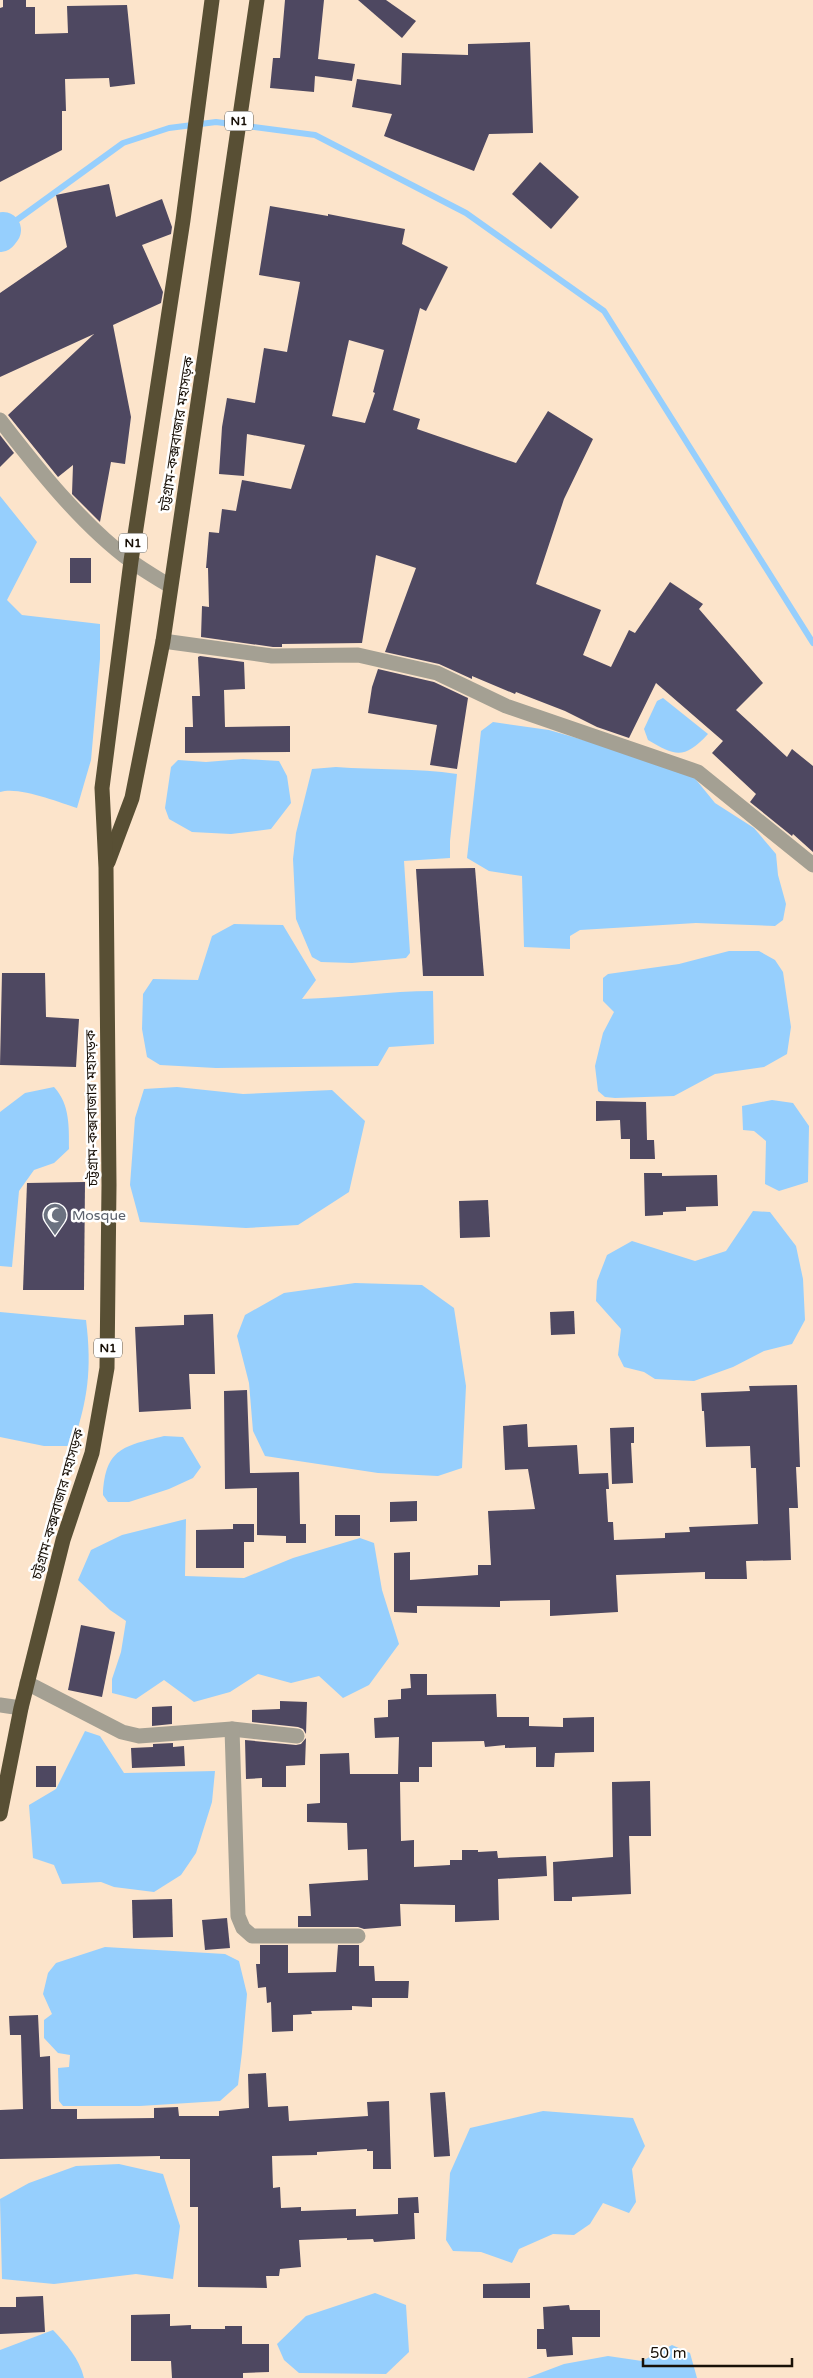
<svg xmlns="http://www.w3.org/2000/svg" width="813" height="2378" viewBox="0 0 813 2378" font-family="'Varela Round','Noto Sans Bengali',sans-serif">
	<rect width="100%" height="100%" fill="#fce4cb"/>
	<g fill="#96cffd">
		<path d="M0 496 37 542 7 600 22 615 100 624V659L91 760 77 808C58 802 19 786 0 792Z"/>
		<path d="M663 698 708 734C684 760 675 756 648 740L644 729 657 701Z"/>
		<path d="M493 722 549 730 625 752 693 776 715 803 754 828 776 854 778 875 786 904 783 920 775 926 696 923 580 930 570 936V949L524 947 522 876 489 871 467 858 481 731Z"/>
		<path d="M243 759 279 761 287 776 291 803 271 829 231 834 192 832 169 819 165 808 171 767 178 760 206 762Z"/>
		<path d="M336 767C376 770 417 768 457 774L450 841V858L404 861 410 953 406 958 352 963 321 962 312 957 296 919 293 859 296 833 312 769Z"/>
		<path d="M234 924 283 925 316 980 302 999C346 998 389 991 433 991L434 1044 389 1047 378 1066 216 1068 160 1065 147 1057 142 1029 143 994 153 979 198 980 212 936Z"/>
		<path d="M729 951H759L775 960 783 972 791 1027 787 1054 764 1067 715 1074 674 1096 615 1098 605 1097 598 1091 595 1066 603 1033 614 1012 603 1001V978L608 974 679 964Z"/>
		<path d="M54 1087C70 1104 69 1127 69 1149L54 1163 34 1170 19 1191 12 1267 0 1266V1112L25 1093Z"/>
		<path d="M177 1087 243 1094 332 1090 365 1121 349 1192 298 1225 246 1228 140 1222 130 1185 135 1118 144 1089Z"/>
		<path d="M772 1100 793 1103 809 1126 808 1182 779 1191 765 1184 766 1141 754 1131 743 1130 742 1106Z"/>
		<path d="M753 1211 770 1212 796 1246 803 1279 805 1320 792 1344 764 1351 733 1367 694 1381 655 1379 644 1372 624 1367 618 1355 621 1329 596 1301 597 1281 607 1255 632 1241 695 1261 726 1251Z"/>
		<path d="M355 1283 422 1285 454 1308 466 1386 462 1468 438 1476 378 1473 265 1456 253 1431 249 1383 237 1336 245 1315 284 1293Z"/>
		<path d="M0 1312 86 1320C92 1369 88 1400 72 1446H44L0 1437Z"/>
		<path d="M164 1436 183 1437 201 1467 193 1478 169 1489 129 1502H108L103 1495C105 1448 124 1446 164 1436Z"/>
		<path d="M186 1519 185 1576 244 1578 293 1558 360 1538 374 1543 382 1590 399 1644 369 1685 343 1698 319 1676 291 1683 258 1674 230 1692 194 1702 164 1680 136 1699 112 1693V1679L121 1652 126 1621 110 1610 78 1580 91 1550 122 1535Z"/>
		<path d="M85 1731 100 1736 124 1773 215 1771 212 1802 196 1853 181 1875 154 1892 114 1887 101 1882 62 1884 54 1865 33 1858 29 1805 56 1789Z"/>
		<path d="M105 1947 225 1954 239 1961 247 1994 242 2052 238 2085 220 2101 140 2106H63L59 2101 58 2068 69 2067 70 2055 58 2053 44 2038V2020L52 2014 43 1994 48 1973 56 1963Z"/>
		<path d="M543 2111 633 2118 645 2146 632 2169 636 2202 629 2213 603 2203 590 2224 574 2235 553 2234 519 2249 512 2263 481 2252 453 2251 446 2240 450 2173 470 2128Z"/>
		<path d="M119 2164 163 2174 180 2226 173 2279 136 2274 54 2284 2 2279 0 2199 29 2183 76 2166Z"/>
		<path d="M375 2293 406 2305 409 2352 386 2374 299 2373 284 2360 277 2344 306 2316Z"/>
		<path d="M53 2330C67 2345 79 2358 84 2378H0V2350Z"/>
		<path d="M672 2345 690 2353 697 2378H527L564 2364 608 2356 642 2361Z"/>
	</g>
	<g fill="none" stroke-linecap="round" stroke-linejoin="round">
		<path stroke="#96cffd" stroke-width="6" d="M3 230 123 143 169 128 216 122 315 135 466 213 604 311 813 643"/>
		<path stroke="#96cffd" stroke-width="36" d="M0 234 3 230"/>
	</g>
	<g fill="#4e4861" fill-rule="evenodd">
		<path d="M3 0H26V7H35V34L68 33 67 6 127 5 135 84 110 87 109 78 65 79 66 111H62V150L0 182V8L3 7Z"/>
		<path d="M285 0H324L318 59 355 64 352 81 315 76 314 92 270 88 273 58H280Z"/>
		<path d="M358 0H386L416 21 402 38Z"/>
		<path d="M530 42 533 133 489 134 474 171 384 136 392 114 352 107 357 79 401 85 402 53 468 55V44Z"/>
		<path d="M540 162 579 197 551 229 512 194Z"/>
		<path d="M109 184 116 217 162 199 172 227 171 234 142 245 163 292 161 303 113 325 131 417 125 464 111 462 100 522 72 494 73 465 58 477 8 415 94 334 0 377V293L67 247 56 195Z"/>
		<path d="M270 206 328 216V214L405 229 402 244 448 267 426 311 420 308 393 410 420 419 417 429 516 463 548 411 593 439 564 499 536 584 601 610 583 655 611 667 629 630 635 633 670 582 703 604 699 609 763 683 736 710 787 757 792 749 813 766V852L793 834 792 836 750 802 756 794 712 753 723 741 656 683 629 738 597 727 565 711 516 692 515 694 472 676V679L439 664 385 652 416 568 376 555 362 643 282 644V647H273L201 637 202 606 209 607 208 568H206L209 532 219 533 222 509 236 511 242 480 291 489 305 445 247 434 244 476 219 474 222 427 227 398 255 403 264 348 287 352 300 282 259 275ZM349 340 384 350 373 392 375 393 365 423 332 416Z"/>
		<path d="M0 435 14 453 0 467Z"/>
		<rect x="70" y="558" width="21" height="25"/>
		<path d="M200 656 244 662 245 689 224 690 225 727 290 726V752L185 753V727H193L192 696H200L198 657Z"/>
		<path d="M378 669 434 682 468 698 457 769 430 765 437 725 368 713 372 687Z"/>
		<path d="M475 868 484 976H423L416 869Z"/>
		<path d="M2 973H45L46 1017 79 1019 76 1067 0 1065Z"/>
		<path d="M596 1101 646 1102 647 1140H654L655 1159H630V1139H621L620 1120 596 1121Z"/>
		<path d="M644 1173H662V1176L717 1175 718 1206 686 1207V1211L663 1212V1215L645 1216Z"/>
		<path d="M85 1182 84 1290H23L27 1183Z"/>
		<path d="M488 1200 490 1237 460 1238 459 1201Z"/>
		<path d="M574 1311 575 1334 551 1335 550 1312Z"/>
		<path d="M213 1314 215 1374H189L191 1409 139 1412 135 1327 184 1325V1315Z"/>
		<path d="M797 1385 800 1467H796L798 1508H789L791 1560 746 1561 747 1579H705V1572L616 1575 618 1612 550 1616V1600L500 1601V1607L417 1606V1613L394 1612V1553L410 1552V1580L478 1575V1565H491L488 1511 535 1509 528 1469 505 1470 503 1426 527 1424 528 1447 577 1445 579 1474 608 1473 609 1489H606L608 1522H613L614 1540 665 1538V1533L690 1532 689 1527 758 1524 756 1468H751L750 1446 706 1447 704 1411H702L701 1393 750 1391 749 1386Z"/>
		<path d="M247 1390 250 1473 299 1472 300 1524H306V1543H286V1536L257 1535V1488L225 1489 224 1391Z"/>
		<path d="M634 1427V1443H631L633 1483 612 1484 610 1428Z"/>
		<path d="M417 1501V1521L390 1522V1502Z"/>
		<rect x="335" y="1515" width="25" height="21"/>
		<path d="M233 1524H254V1542H244V1568H196V1530L233 1529Z"/>
		<path d="M81 1625 115 1632 102 1697 68 1690Z"/>
		<path d="M410 1674H427V1695L496 1694 497 1717H529V1726L563 1727V1718L594 1717V1752L555 1753 554 1767H536V1747L505 1748V1745L485 1747 484 1741 432 1742V1767H419V1782H400L401 1841 414 1840V1867L450 1865V1860H462V1850H478V1852L497 1851 498 1858 546 1856 547 1876 498 1879 499 1920 455 1922V1905L400 1904 401 1926 364 1929 358 1927H298V1916H311L309 1884 368 1880 367 1849 348 1850 347 1823 307 1822V1804L320 1803V1754L349 1753 350 1774H398L399 1737 375 1738 374 1718 388 1717V1700L401 1699V1689L411 1688Z"/>
		<path d="M280 1701 307 1702 306 1734 303 1729 298 1727 252 1722V1710L280 1709Z"/>
		<path d="M172 1706V1724L152 1726V1707Z"/>
		<path d="M306 1738 305 1765 286 1766V1787H262V1778L246 1779 245 1740 296 1745 301 1744Z"/>
		<path d="M173 1743V1747L184 1746 185 1766 132 1768 131 1748 153 1747V1744Z"/>
		<rect x="36" y="1766" width="20" height="21"/>
		<path d="M650 1781 651 1836H629L631 1894 572 1897V1901H554L553 1862 613 1857 612 1782Z"/>
		<path d="M172 1899 173 1937 133 1938 132 1900Z"/>
		<path d="M227 1918 230 1948 205 1950 202 1920Z"/>
		<path d="M260 1945H288V1973L336 1972 338 1945H359V1966H374L375 1981H409L408 1998H372V2007L352 2006V2010L311 2011 312 2014 293 2015V2031L272 2032 271 2002 267 2003 266 1987 258 1988 256 1964H260Z"/>
		<path d="M38 2015 40 2057 50 2056 51 2109H77V2119L154 2118V2108L178 2107 179 2116H219V2111L249 2108 248 2074 266 2073 268 2107 288 2106 289 2121 368 2116 367 2102 389 2101 391 2169H373V2151H367V2149L317 2152V2155L272 2156 273 2188 280 2187 281 2208 301 2207V2211L356 2209V2216L398 2214V2198L418 2197 419 2213H414L415 2239 374 2242 373 2239 347 2240V2238L299 2240 301 2267 280 2269 279 2276H266L267 2288 198 2287V2207H190V2159H160V2156L0 2159V2110L23 2109 21 2035H10L9 2016Z"/>
		<path d="M445 2092 450 2156 434 2157 430 2093Z"/>
		<path d="M530 2283V2298H483V2284Z"/>
		<path d="M43 2296 45 2332 0 2334V2307H16V2297Z"/>
		<path d="M569 2305 570 2310H600V2337H572L573 2355 547 2357 546 2349H537V2329H544L543 2307Z"/>
		<path d="M170 2314V2326L191 2325V2329H225V2326H242V2344H269V2372L243 2373V2378H172L171 2361H131V2315Z"/>
	</g>
	<g fill="none" stroke-linecap="round" stroke-linejoin="round">
		<g stroke="#a4a093" stroke-width="15">
			<path d="M0 420C37 468 82 525 131 561 143 570 157 578 170 586"/>
			<path d="M163 641 272 656 358 655 437 673 506 706 698 772 813 865"/>
			<path d="M27 1683 122 1732 139 1736 232 1729 297 1736"/>
			<path d="M0 1705 21 1708"/>
			<path d="M232 1729 238 1916 243 1928 252 1936H358"/>
		</g>
		<g stroke="#584f34" stroke-width="15">
			<path d="M108 862 132 798 163 641 257 0"/>
			<path d="M0 1814 21 1708 63 1540 92 1453 107 1368 109 1185 106 868 102 788 131 561 183 220 212 0"/>
		</g>
	</g>
	<defs>
		<symbol id="mosque-pin" viewBox="-11 -11 22 30"><path d="M0 17L-7.5 6A9.5 9.5 0 1 1 7.5 6Z" fill="#6b7280" stroke="#fff"/><path d="M3.5-4.9A6 6 0 1 0 3.5 4.9A5 5 0 1 1 3.5-4.9Z" fill="#fff"/></symbol>
	</defs>
	<g fill-rule="evenodd">
		<use href="#mosque-pin" x="41" y="1201" width="28" height="38"/>
	</g>
	<g text-anchor="middle" dominant-baseline="central" stroke-width="5" stroke-linejoin="round" paint-order="stroke">
		<g fill="#fff" stroke="#5d5851" stroke-width="1">
			<rect x="225" y="111.5" width="28" height="19" rx="4"/>
			<rect x="119" y="533.5" width="28" height="19" rx="4"/>
			<rect x="94" y="1338.5" width="28" height="19" rx="4"/>
		</g>
		<g font-size="12" font-weight="bold" fill="#181007">
			<text x="239" y="121">N1</text>
			<text x="133" y="543">N1</text>
			<text x="108" y="1348">N1</text>
		</g>
		<g font-size="14" fill="#181007" stroke="#fff">
			<text transform="translate(177 434) rotate(-81)">চট্টগ্রাম-কক্সবাজার মহাসড়ক</text>
			<text transform="translate(92 1108) rotate(-91)">চট্টগ্রাম-কক্সবাজার মহাসড়ক</text>
			<text transform="translate(58 1504) rotate(-74)">চট্টগ্রাম-কক্সবাজার মহাসড়ক</text>
		</g>
		<g font-size="14" fill="#5b616d" stroke="#fff" text-anchor="start">
			<text x="72" y="1215">Mosque</text>
		</g>
	</g>
	<path d="M643 2358v8h149v-8" fill="none" stroke="#181007" stroke-width="2.5"/>
	<text x="650" y="2358" font-size="15" fill="#181007" stroke="#ffffff" stroke-width="4" paint-order="stroke">50 m</text>
</svg>
